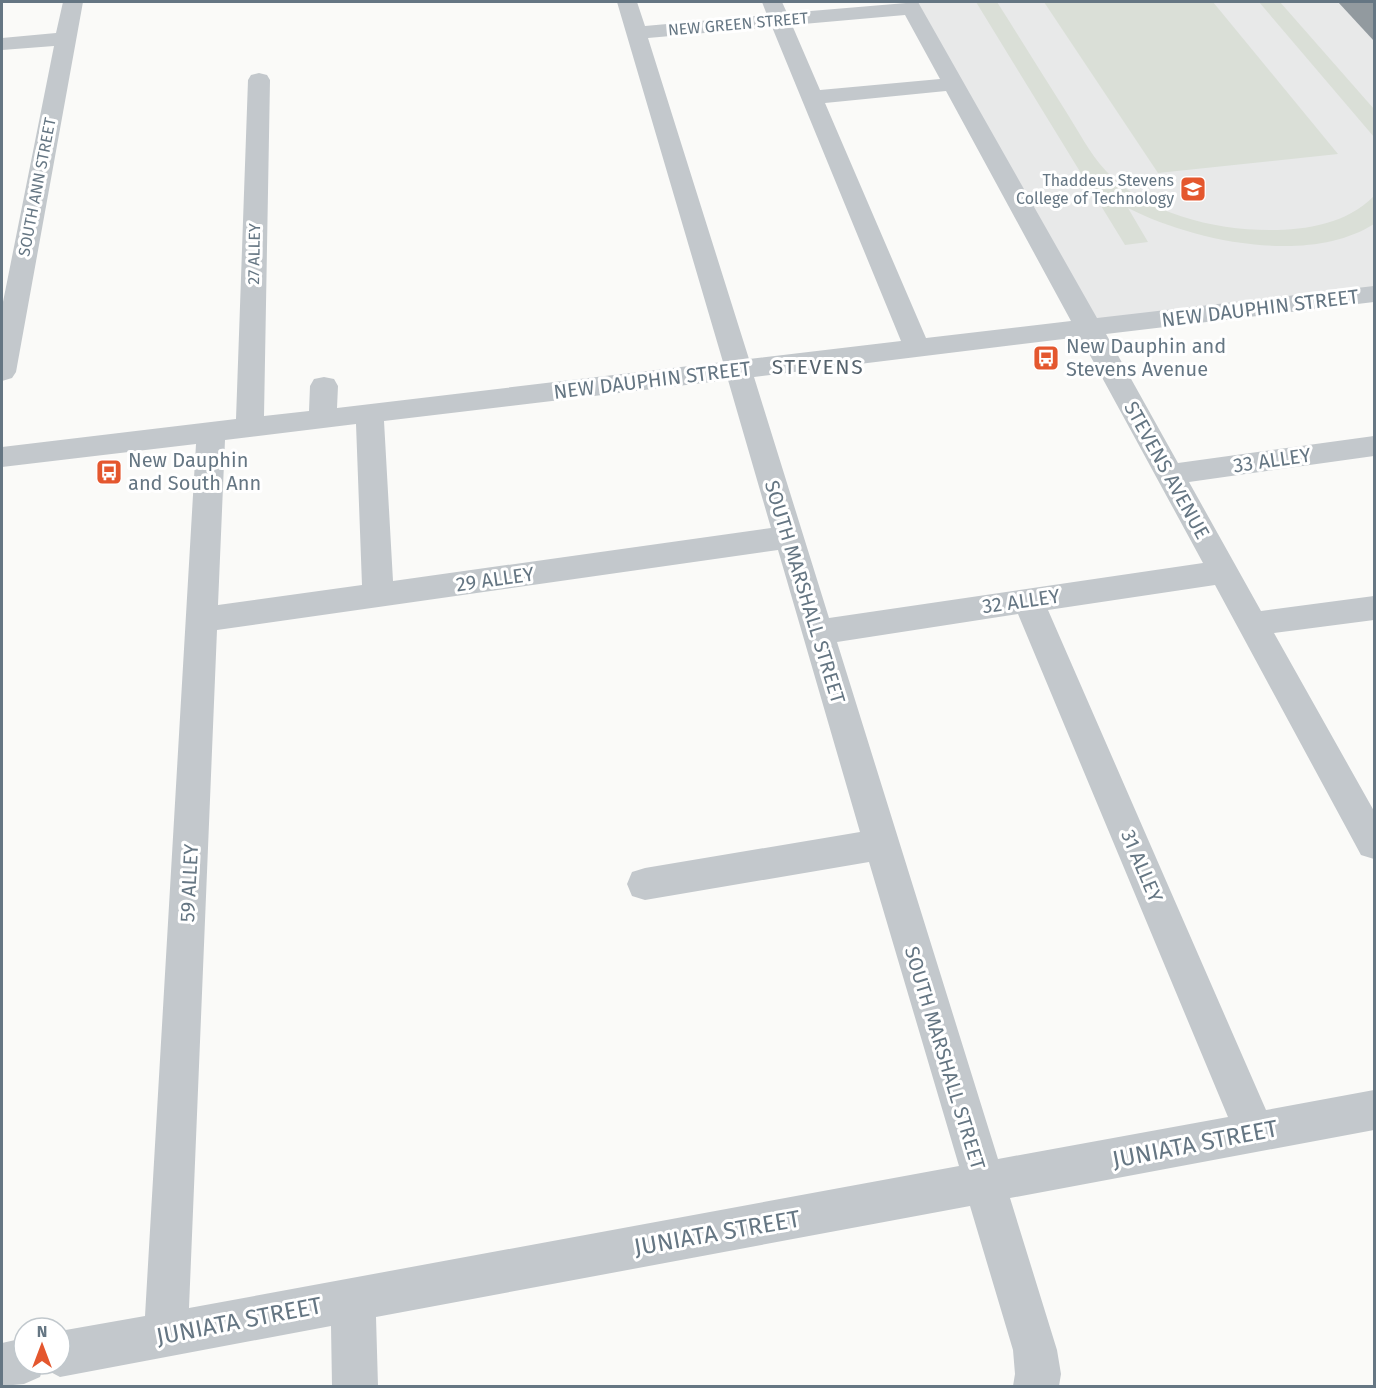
<svg xmlns="http://www.w3.org/2000/svg" width="1376" height="1388" viewBox="0 0 1376 1388" font-family="'Fira Sans',sans-serif">
	<rect width="100%" height="100%" fill="#fafaf8"/>
	<path fill="#e8e9e9" d="M908 2H1374V294L1089 328Z"/>
	<g fill="#dadfd7">
		<path d="M976 2H997C1020 38 1042 74 1065 110 1078 130 1089 153 1106 171 1145 213 1213 230 1269 230 1307 230 1346 224 1374 196V224C1308 266 1193 241 1128 208L1148 242 1125 245Z"/>
		<path d="M1044 2H1213L1338 154 1158 173Z"/>
		<path d="M1259 2H1280L1374 109V137Z"/>
	</g>
	<g fill="none" stroke-linecap="round" stroke-linejoin="round">
		<g fill="#c3c8cc" fill-rule="evenodd">
			<path d="M63 2H83L16 372 12 378 2 381V307L54 46 2 50V38L56 33Z"/>
			<path d="M617 2H637L645 26 767 15 762 2H782L787 13 918 2 1097 318 1374 286V302L1106 334 1178 463 1374 436V456L1189 482 1261 611 1374 596V620L1274 633 1374 811V859L1361 855 1215 585 1048 610 1266 1110 1374 1090V1130L1010 1198 1057 1350 1061 1374 1059 1386H1013L1015 1374 1013 1350 970 1206 376 1317 378 1386H332L331 1326 60 1377 43 1368 40 1377 24 1384 2 1386V1343L24 1338V1364H60V1331L145 1316 196 444 2 467V447L236 419 248 80 251 75 259 73 267 75 270 80 264 416 309 411 310 386 314 379 324 377 334 379 338 386 337 408 723 362ZM905 15 940 79 820 90 792 25ZM772 27 901 341 749 359 648 38ZM946 91 1071 321 926 338 825 103ZM1080 337 1203 563 829 618 754 377ZM728 380 771 528 393 581 384 421ZM356 424 362 585 218 605 225 440ZM778 550 860 832 645 868 632 872 627 884 632 896 645 900 869 862 959 1166 189 1308 217 630ZM1018 614 1228 1117 998 1159 837 642Z"/>
		</g>
	</g>
	<path fill="#929a9f" d="M1338 2H1374V41Z"/>
	<defs>
		<symbol id="university-square" viewBox="-11 -11 22 22"><rect x="-9" y="-9" width="18" height="18" rx="4" fill="#e4572e" stroke="#fff"/><path d="M0-5L7-2L0 1L-7-2ZM-4 1L0 2.5L4 1V4Q0 6-4 4Z" fill="#fff"/></symbol>
		<symbol id="bus-square" viewBox="-11 -11 22 22"><rect x="-9" y="-9" width="18" height="18" rx="4" fill="#e4572e" stroke="#fff"/><path d="M-5-6H5V4H4V6H2V4H-2V6H-4V4H-5ZM-3.5-4V0h7V-4ZM-3.5 1.2v1.5H-2V1.2ZM2 1.2v1.5H3.5V1.2Z" fill="#fff"/></symbol>
	</defs>
	<g fill-rule="evenodd">
		<use href="#university-square" x="1178" y="174" width="30" height="30"/>
		<use href="#bus-square" x="1031" y="343" width="30" height="30"/>
		<use href="#bus-square" x="94" y="457" width="30" height="30"/>
	</g>
	<g text-anchor="middle" dominant-baseline="central" stroke-width="6" stroke-linejoin="round" paint-order="stroke">
		<g font-size="16" fill="#657683" stroke="#fff">
			<text transform="translate(738 24) rotate(-5)">NEW GREEN STREET</text>
			<text transform="translate(37 187) rotate(-79)">SOUTH ANN STREET</text>
			<text transform="translate(254 254) rotate(-89)">27 ALLEY</text>
		</g>
		<g font-size="16" fill="#657683" stroke="#fff" text-anchor="end">
			<text x="1174" y="180">Thaddeus Stevens<tspan x="1174" dy="18">College of Technology</tspan></text>
		</g>
		<g font-size="20" fill="#657683" stroke="#fff">
			<text transform="translate(1260 308) rotate(-7)">NEW DAUPHIN STREET</text>
			<text transform="translate(652 380) rotate(-7)">NEW DAUPHIN STREET</text>
			<text transform="translate(1272 460) rotate(-8)">33 ALLEY</text>
			<text transform="translate(1167 470) rotate(61)">STEVENS AVENUE</text>
			<text transform="translate(495 579) rotate(-8)">29 ALLEY</text>
			<text transform="translate(805 592) rotate(73)">SOUTH MARSHALL STREET</text>
			<text transform="translate(1021 601) rotate(-8)">32 ALLEY</text>
			<text transform="translate(1142 866) rotate(67)">31 ALLEY</text>
			<text transform="translate(189 883) rotate(-87)">59 ALLEY</text>
			<text transform="translate(945 1058) rotate(73)">SOUTH MARSHALL STREET</text>
		</g>
		<g font-size="20" fill="#657683" stroke="#fff" text-anchor="start">
			<text x="1066" y="346">New Dauphin and<tspan x="1066" dy="23">Stevens Avenue</tspan></text>
			<text x="128" y="460">New Dauphin<tspan x="128" dy="23">and South Ann</tspan></text>
		</g>
		<g font-size="21" letter-spacing="1.5" fill="#57646e" stroke="#fff">
			<text x="818" y="367">STEVENS</text>
		</g>
		<g font-size="24" fill="#657683" stroke="#fff">
			<text transform="translate(1195 1144) rotate(-11)">JUNIATA STREET</text>
			<text transform="translate(717 1233) rotate(-10)">JUNIATA STREET</text>
			<text transform="translate(239 1321) rotate(-11)">JUNIATA STREET</text>
		</g>
	</g>
	<rect width="1376" height="1388" fill="none" stroke="#657683" stroke-width="6"/>
	<g transform="translate(42 1346)"><circle r="28" fill="#ffffff" stroke="#c1c8cd" stroke-width="1.5"/>
	<path d="M0-4.5L10 22L0 15L-10 22Z" fill="#e4572e"/>
	<text y="-9" font-size="16" font-weight="bold" text-anchor="middle" fill="#657683">N</text>
	</g>
</svg>
